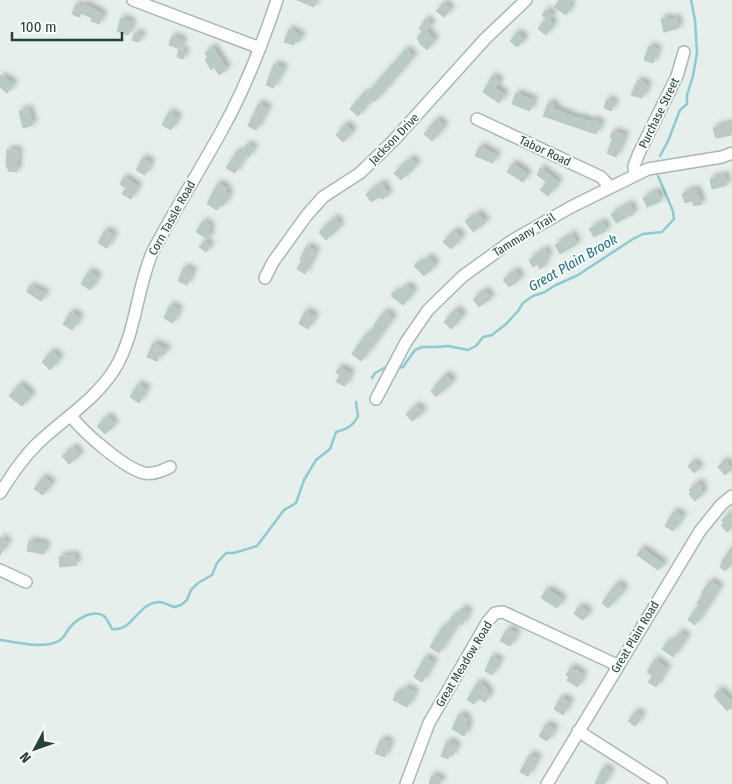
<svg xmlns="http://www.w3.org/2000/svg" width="732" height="784" viewBox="0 0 732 784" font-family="'Fira Sans Condensed',sans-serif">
	<defs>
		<filter id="shadow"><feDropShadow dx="3.5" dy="-3.5" stdDeviation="2.5" flood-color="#0004"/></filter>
	</defs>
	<rect width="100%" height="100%" fill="#e6efeb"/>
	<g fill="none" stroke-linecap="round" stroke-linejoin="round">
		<g stroke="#8ec9d4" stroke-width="2.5">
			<path d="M660 156 668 141 680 110 687 104V95L693 76 697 53 695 20 691 0"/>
			<path d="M397 368 403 367 415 350 422 347H437L448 346 468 350 476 346 483 337 492 335 506 324 518 311 523 303 533 296 545 292 554 286 578 275 633 239 643 234 662 232 674 219 673 211 658 176"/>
			<path d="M372 378 375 373 386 367"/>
			<path d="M0 640C17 642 37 648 54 643 65 640 65 632 72 625 79 618 94 609 104 616 107 619 110 625 112 629 133 632 137 603 159 602 164 602 170 606 174 607L181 605 187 600 191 590 198 583 212 575 217 563 226 553H234L257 546 284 510 296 503 304 480 316 460 330 449 336 432C347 429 353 426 358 416L356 402"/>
		</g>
	</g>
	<g fill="#bbcac4" stroke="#b8c9c2" filter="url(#shadow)">
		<path d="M297 0H317L314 7Z"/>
		<path d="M560 0H572L569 5 571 7 566 15 554 7Z"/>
		<path d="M444 3 451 9 444 17 436 11Z"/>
		<path d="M76 4 83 7 84 4 103 14 99 24 91 21 92 18 81 13 79 17 72 14Z"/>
		<path d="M546 10 553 15 549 20 554 24 546 35 538 29 546 18 542 15Z"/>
		<path d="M667 17V20L677 18 679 28 664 32 661 19Z"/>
		<path d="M121 18 132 22 128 35 117 31Z"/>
		<path d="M426 19 432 24 426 31 435 39 427 50 419 43 420 42 417 38 423 31 419 29Z"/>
		<path d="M289 29 301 35 299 42 295 41 294 45 284 42Z"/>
		<path d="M518 32 525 39 517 47 510 41Z"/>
		<path d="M135 33 142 35 139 42 132 40Z"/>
		<path d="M172 36 183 40 180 49 169 45Z"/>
		<path d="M649 46 658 49 653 63 644 60Z"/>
		<path d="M213 47 227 69 219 75 214 67 211 70 205 60 208 58 205 53Z"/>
		<path d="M406 49 414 56 374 102 372 99 358 116 350 109 364 93 366 95Z"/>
		<path d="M179 50 186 52 183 59 177 57Z"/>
		<path d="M274 64 284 68 273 88 266 85Z"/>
		<path d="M0 75 14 84 7 93 0 87Z"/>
		<path d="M492 76 500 81 495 88 505 94 499 103 483 92Z"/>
		<path d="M638 80 648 85 642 98 631 95Z"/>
		<path d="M516 93 534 100 530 111 512 104Z"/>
		<path d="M607 99 615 102 611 111 604 108Z"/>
		<path d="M549 102 555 105 554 108 560 111 578 118 579 117 592 122 593 120 601 123 596 134 543 116Z"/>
		<path d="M259 103 268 108 256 130 248 126Z"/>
		<path d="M29 109 33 125 23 128 19 111Z"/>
		<path d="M169 112 178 117 171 130 162 125Z"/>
		<path d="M437 119 445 126 432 141 424 134Z"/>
		<path d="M732 123 731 135 716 138 713 128Z"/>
		<path d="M346 124 353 131 343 142 336 135Z"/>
		<path d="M613 131 625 135 616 157 607 153 613 139 610 138Z"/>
		<path d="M247 144 254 148 249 157 242 153Z"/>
		<path d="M480 146 497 155 493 163 475 156Z"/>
		<path d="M7 150H18L17 172 8 171V167H6Z"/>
		<path d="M237 151 245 156 235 173 226 168Z"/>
		<path d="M143 158 151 163 145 175 136 170Z"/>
		<path d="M411 158 417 164 401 180 394 173Z"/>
		<path d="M513 163 528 174 523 182 507 172Z"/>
		<path d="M541 168 559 182 548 196 540 190 547 182 537 175Z"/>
		<path d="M725 175 727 185 712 189 710 179Z"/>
		<path d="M124 177 138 186 131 199 122 194 126 188 120 184Z"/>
		<path d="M218 183 227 188 225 192 230 194 223 206 221 204 217 210 207 204Z"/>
		<path d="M382 183 389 194 383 199 379 197 371 202 366 194Z"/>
		<path d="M696 189 702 204 694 206 692 201 685 203 682 194Z"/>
		<path d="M657 191 661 201 647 207 643 198Z"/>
		<path d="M630 204 634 213 616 223 611 214Z"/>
		<path d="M478 213 486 222 473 232 465 221 470 217 471 219Z"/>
		<path d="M335 218 341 225 326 240 319 232Z"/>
		<path d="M203 221 211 226 208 232 211 234 208 239 196 232Z"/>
		<path d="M603 222 607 230 594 237 589 229Z"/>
		<path d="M105 230 114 235 107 248 98 243Z"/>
		<path d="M455 230 462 237 451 249 443 242Z"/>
		<path d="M572 234 577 244 560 254 555 245Z"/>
		<path d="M204 241 211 245 206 252 199 247Z"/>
		<path d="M307 246 316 251 305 274 297 269 302 260 300 259Z"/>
		<path d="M545 249 549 256 543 261 545 265 540 269 537 264 533 267 529 260Z"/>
		<path d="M428 257 436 264 424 276 414 266 418 262 421 265Z"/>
		<path d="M184 267 193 271 187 285 178 281Z"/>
		<path d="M515 270 521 278 509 287 503 280Z"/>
		<path d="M89 271 98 277 90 290 81 284Z"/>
		<path d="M406 285 414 291 403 305 391 296 394 291 398 294Z"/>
		<path d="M29 286 46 293 41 301 27 292Z"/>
		<path d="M485 290 491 298 479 307 473 299Z"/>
		<path d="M170 305 179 309 173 323 164 318Z"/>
		<path d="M456 309 463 316 451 329 444 322Z"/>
		<path d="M305 311 315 316 308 329 299 324Z"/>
		<path d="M385 311 393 318 361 361 352 354 366 334 368 335 375 326 374 325Z"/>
		<path d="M71 312 80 317 72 330 63 324Z"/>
		<path d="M153 343 167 349 165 354 160 353 157 361 147 357Z"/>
		<path d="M52 351 60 358 50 370 42 362Z"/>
		<path d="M339 367 351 373 345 386 336 382 340 375 336 373Z"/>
		<path d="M446 374 453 381 436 397 431 391Z"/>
		<path d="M20 384 32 395 22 406 9 396Z"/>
		<path d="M138 384 147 389 139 403 130 397Z"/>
		<path d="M417 405 423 412 412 421 406 414Z"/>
		<path d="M108 416 115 424 105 434 97 426Z"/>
		<path d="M74 447 80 455 69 464 62 456Z"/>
		<path d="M725 460 732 469 725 475 718 467Z"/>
		<path d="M694 461 700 468 694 473 688 466Z"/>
		<path d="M43 477 52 483 43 495 34 489Z"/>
		<path d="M698 482 703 487 701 489 704 492 695 501 689 494 691 492 689 490Z"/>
		<path d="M674 511 683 516 673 531 665 526Z"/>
		<path d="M732 511V528L727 532 721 525 724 523 722 520Z"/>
		<path d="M0 537 8 542 0 555Z"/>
		<path d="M29 541 46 544 44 554 27 551Z"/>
		<path d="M732 547V563L725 571 720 567 722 564 721 563Z"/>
		<path d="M642 548 664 564 658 570 637 555Z"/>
		<path d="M75 555 77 565 60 567 59 557Z"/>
		<path d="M710 581 720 587 695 625 688 620 699 604 697 603 703 594 701 593Z"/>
		<path d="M617 583 625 589 608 608 602 603Z"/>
		<path d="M547 589 563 599 557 608 541 598Z"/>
		<path d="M579 606 589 612 583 620 574 614Z"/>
		<path d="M462 608 469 612 462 625 458 623 439 653 430 647 443 626 446 628 453 615 457 617Z"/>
		<path d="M508 628 517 633 510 646 500 641Z"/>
		<path d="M680 632 687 637 673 657 662 649 667 642 670 644 673 639 674 640Z"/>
		<path d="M492 656 500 661 492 675 485 671Z"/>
		<path d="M425 657 434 662 422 682 414 677Z"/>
		<path d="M655 659 667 668 656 687 648 682 653 676 647 672Z"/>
		<path d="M571 667 583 674 578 687 567 681 569 676 566 675Z"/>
		<path d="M478 682 487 688 486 690 490 693 485 702 478 698 474 704 467 700Z"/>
		<path d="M405 687 415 692 407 707 393 700 397 692 402 694Z"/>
		<path d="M718 690 722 691 732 702V707L727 711 714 696Z"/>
		<path d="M561 697 570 702 563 715 554 709Z"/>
		<path d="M636 711 642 716 635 726 628 721Z"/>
		<path d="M459 714 468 719 466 725 469 726 464 736 452 729Z"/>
		<path d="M546 724 555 729 547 741 539 736Z"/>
		<path d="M381 739 390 742 385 757 375 753Z"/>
		<path d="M447 741 457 745 452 756 449 755 448 759 441 756Z"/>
		<path d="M530 754 538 758 528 776 520 772Z"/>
		<path d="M603 767 611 771 607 778 604 784H595Z"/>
		<path d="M432 775 442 779 440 784H429Z"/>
	</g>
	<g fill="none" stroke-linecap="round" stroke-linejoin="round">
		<defs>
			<g id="minor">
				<path d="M133 0 260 48"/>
				<path d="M477 119 601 177 610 187"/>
				<path d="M635 174 634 166 639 153 677 76 684 52"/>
				<path d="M265 278 273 262 307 215 323 197 360 173 394 140 485 39 526 0"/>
				<path d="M376 399 406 342 428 310 463 276 513 240 571 207 648 169 722 157 732 153"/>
				<path d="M71 416C83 432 124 468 144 473 153 475 162 471 170 467"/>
				<path d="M0 493C11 476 22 459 37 444 63 419 94 401 114 370 136 335 136 291 152 253 174 211 199 172 222 130 245 89 262 45 277 0"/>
				<path d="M0 570 26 582"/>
				<path d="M578 731 661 784"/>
				<path d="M406 784 429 723 488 621 495 613 503 612 617 665"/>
				<path d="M547 784 700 531 721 505 732 496"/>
			</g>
		</defs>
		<use href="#minor" stroke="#a8b8b2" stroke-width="14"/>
		<use href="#minor" stroke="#fff" stroke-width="11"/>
	</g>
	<g text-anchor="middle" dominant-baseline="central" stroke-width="4" stroke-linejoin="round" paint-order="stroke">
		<g font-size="12" fill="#24423a" stroke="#f7fbf9">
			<text transform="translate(659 113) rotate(-64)">Purchase Street</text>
			<text transform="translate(394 139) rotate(-46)">Jackson Drive</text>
			<text transform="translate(545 151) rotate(25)">Tabor Road</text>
			<text transform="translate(172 218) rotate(-61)">Corn Tassle Road</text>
			<text transform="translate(524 235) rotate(-32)">Tammany Trail</text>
			<text transform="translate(635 637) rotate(-59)">Great Plain Road</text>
			<text transform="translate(464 664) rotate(-59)">Great Meadow Road</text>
		</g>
		<g font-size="14" font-style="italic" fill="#1c6f80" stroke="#f7fbf9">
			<text transform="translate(573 263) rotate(-30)">Great Plain Brook</text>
		</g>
	</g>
	<g transform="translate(35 749) rotate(229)" stroke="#f7fbf9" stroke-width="4" paint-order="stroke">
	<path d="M0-4L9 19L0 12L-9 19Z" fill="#24423a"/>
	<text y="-8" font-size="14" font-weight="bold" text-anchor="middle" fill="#24423a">N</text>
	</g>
	<path d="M12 32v8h110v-8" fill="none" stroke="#24423a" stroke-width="2.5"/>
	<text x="20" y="32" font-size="15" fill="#24423a" stroke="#f7fbf9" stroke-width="4" paint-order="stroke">100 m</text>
</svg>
